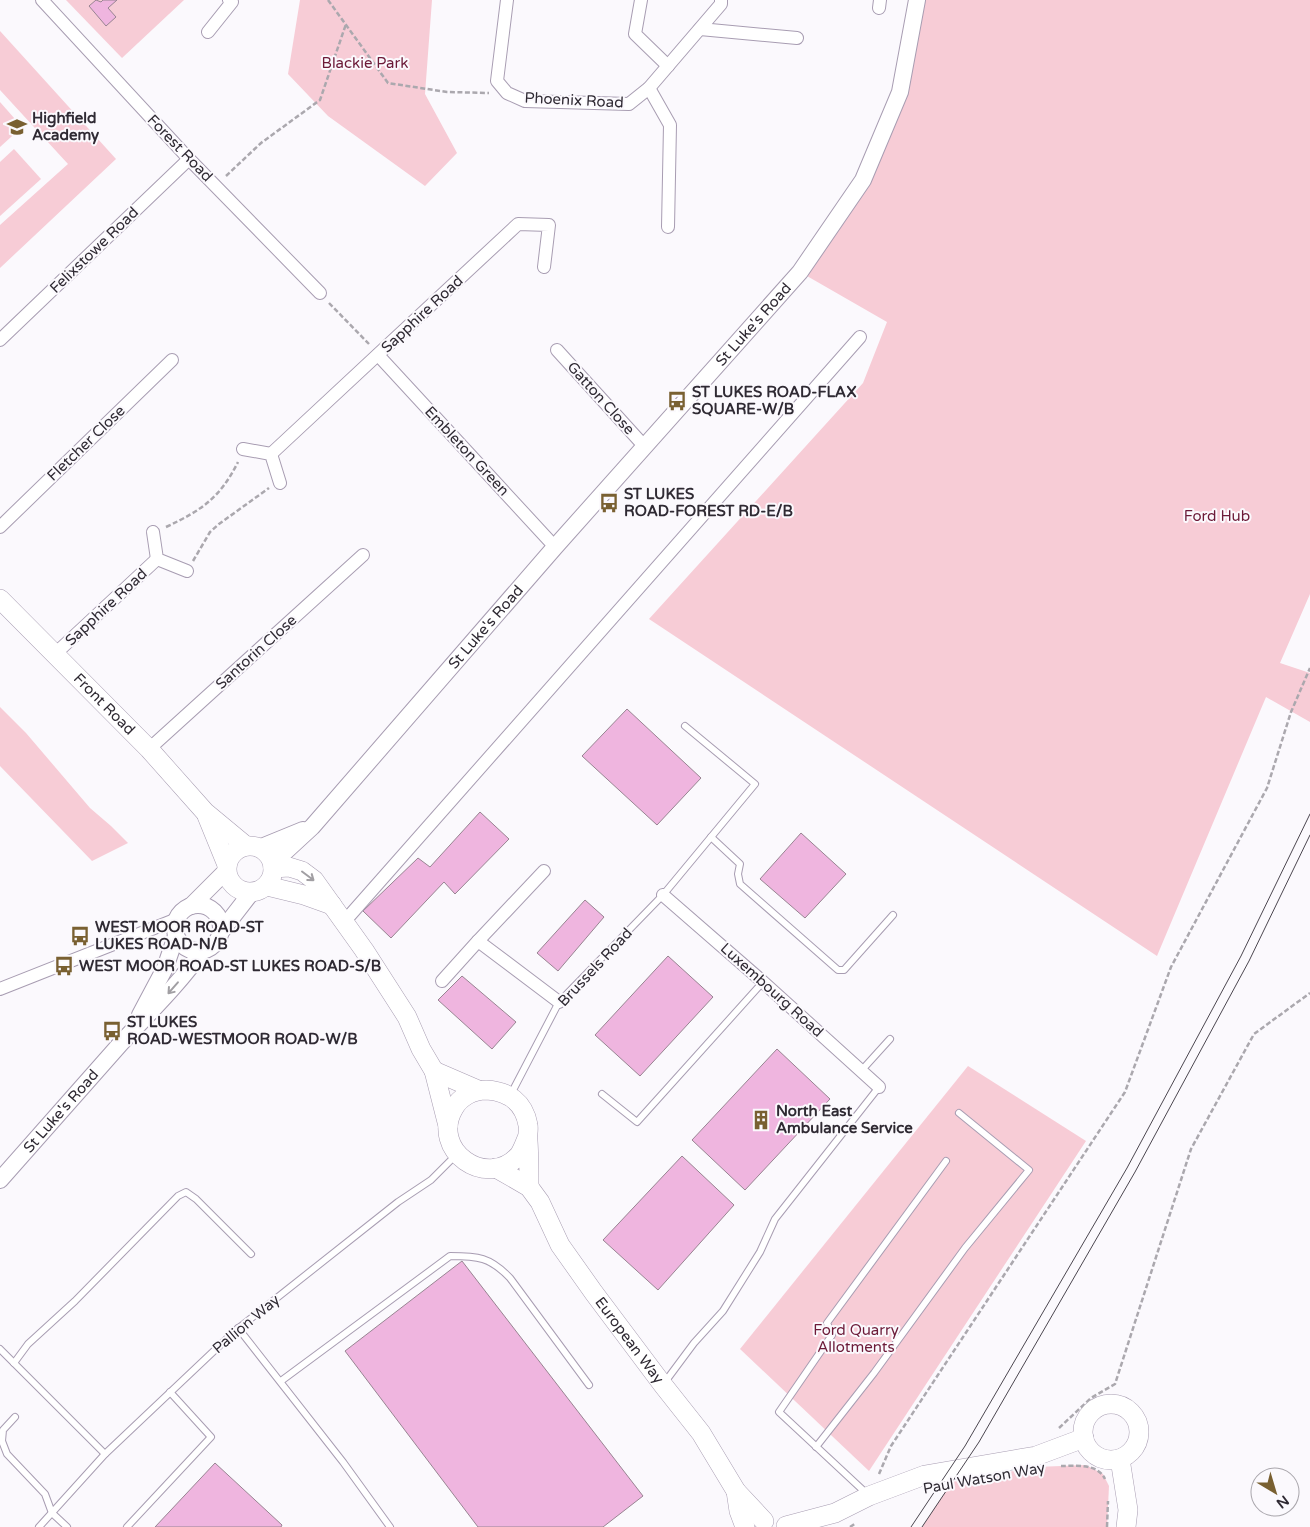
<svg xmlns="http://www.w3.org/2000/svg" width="1310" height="1527" viewBox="0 0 1310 1527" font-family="'Varela Round',sans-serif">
	<rect width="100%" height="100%" fill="#fbf9fd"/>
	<g fill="#f7ccd6">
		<path d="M66 0H184L122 58Z"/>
		<path d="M300 0H432L425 94 457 153 425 186 328 116 288 74Z"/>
		<path d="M917 0H1310V594L1280 663 1310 673V722L1266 697 1157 956 649 619 863 383 887 322 800 272 863 180 900 92Z"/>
		<path d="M0 31 116 159 0 268V225L68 164 0 90Z"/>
		<path d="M0 102 22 127 0 147Z"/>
		<path d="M14 149 41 179 0 216V162Z"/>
		<path d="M0 707 26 733 90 808 111 826 128 843 92 861 0 766Z"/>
		<path d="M968 1066 1086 1141 869 1471 740 1349Z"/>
		<path d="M1086 1465 1103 1474 1109 1486 1107 1527H922L952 1482 1036 1467Z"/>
	</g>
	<g fill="#efb5df" stroke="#988492">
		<path d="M96 0 101 2 103 0H117L108 8 116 17 106 26 89 6Z"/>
		<path d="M627 709 701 778 657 825 582 756Z"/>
		<path d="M480 812 509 839 455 894 444 882 391 938 363 911 418 858 430 867Z"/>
		<path d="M801 833 846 874 805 918 760 879Z"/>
		<path d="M585 900 604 917 558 971 537 953Z"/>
		<path d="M668 956 713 997 640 1076 595 1035Z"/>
		<path d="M462 976 516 1022 492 1049 438 1000Z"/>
		<path d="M777 1049 830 1099 745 1190 692 1140Z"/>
		<path d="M682 1156 734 1205 658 1290 603 1240Z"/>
		<path d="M462 1261 643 1496 603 1527H478L345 1351Z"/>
		<path d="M215 1463 282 1525 281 1527H155Z"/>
	</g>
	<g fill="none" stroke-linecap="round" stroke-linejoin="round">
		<defs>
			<g id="service">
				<path d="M711 837 740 864 738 874 740 884 838 970H844L893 915"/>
				<path d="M861 1071 890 1039"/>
				<path d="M511 1094 559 1002 663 895 755 784 685 726"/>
				<path d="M602 1094 637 1122 763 982"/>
				<path d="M238 1328 343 1462 390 1527"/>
				<path d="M0 1349 105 1454"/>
				<path d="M14 1363 28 1344 75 1301 178 1196 186 1192 196 1199 251 1254"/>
				<path d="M281 1381 450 1256C478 1256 490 1257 510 1278L589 1385"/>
				<path d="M665 1382 694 1343 723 1311 760 1252 775 1219 879 1087"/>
				<path d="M15 1417 3 1430 2 1441 7 1454 45 1494 52 1513 67 1527"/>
				<path d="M816 1447 874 1373 965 1248 1029 1170 959 1113"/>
				<path d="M866 1493 779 1412 832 1335 827 1323 946 1161"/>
				<path d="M39 1527 105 1454 235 1331 398 1202 431 1180 456 1155"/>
				<path d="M127 1527 211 1437 170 1392"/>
			</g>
			<g id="minor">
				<path d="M42 0 189 159 320 293"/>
				<path d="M507 0 497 81 507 93 525 101 629 104 649 88 721 4V0"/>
				<path d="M641 0 635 34 668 66"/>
				<path d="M879 8 880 0"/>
				<path d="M700 29 797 38"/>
				<path d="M208 32 232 2 229 0"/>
				<path d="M649 88 670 125 668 227"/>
				<path d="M0 340 189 159"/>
				<path d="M557 350 645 447"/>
				<path d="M378 355 555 547"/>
				<path d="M243 449 271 454 280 483"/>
				<path d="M271 454 518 224 549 225 544 267"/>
				<path d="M0 527 172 360"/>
				<path d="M153 532 157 559 187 571"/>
				<path d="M55 654 157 559"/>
				<path d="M149 749 363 555"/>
				<path d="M663 895 763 982 879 1087"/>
				<path d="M344 922 860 337"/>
				<path d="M478 941 544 871"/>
				<path d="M442 981 478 941 559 1002"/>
				<path d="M0 989 177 919"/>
			</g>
			<g id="tertiary">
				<path d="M259 848 303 830"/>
				<path id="s1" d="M273 863 312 827 555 547 800 272 863 180 900 92 917 0"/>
				<circle cx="198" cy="928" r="23"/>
				<path d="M191 906 227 870"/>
				<path d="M220 933 251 893"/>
				<path d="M140 1015 165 968 176 936"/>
				<path id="s2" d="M0 1180C41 1134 81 1088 122 1042 150 1012 179 984 203 950"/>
			</g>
			<g id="secondary">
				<path id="s3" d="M0 599 149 749 205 812 246 846"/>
				<path d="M207 816 227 865"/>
				<circle cx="250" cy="869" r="23"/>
				<path d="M273 868 289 867 302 871 314 880 364 950 407 1017 421 1049 434 1071 448 1126"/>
				<path d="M267 886 304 895 332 905"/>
				<path d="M434 1071 478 1090"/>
				<path d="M527 1138C525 1143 522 1151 519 1155 487 1191 429 1150 454 1108 460 1097 473 1090 486 1090 508 1091 524 1102 528 1125 529 1130 527 1136 528 1141 529 1156 529 1171 529 1187"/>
				<path id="s4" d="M496 1168 529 1187 540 1202 560 1245 594 1293 663 1385 701 1433 736 1491 764 1521"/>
				<circle cx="1111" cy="1432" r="28"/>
				<path d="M1120 1459 1128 1510 1126 1527"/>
				<path d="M736 1491 739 1511 745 1527"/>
				<path d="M786 1526 835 1513 869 1496 925 1475 1036 1456 1084 1438"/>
			</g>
		</defs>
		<use href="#service" stroke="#a89db2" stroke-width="8"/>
		<use href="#minor" stroke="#a89db2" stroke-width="14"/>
		<use href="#tertiary" stroke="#a89db2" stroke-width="18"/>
		<use href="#secondary" stroke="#a89db2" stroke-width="20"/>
		<g stroke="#aba8ae" stroke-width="2.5" stroke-dasharray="5 2.5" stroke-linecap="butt">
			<path d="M328 0 388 83 447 92 489 93"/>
			<path d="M226 176 261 143 320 100 346 24"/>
			<path d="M329 303 369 344"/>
			<path d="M166 527C202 510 220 498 238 462"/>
			<path d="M193 561 210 532 219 524 269 488"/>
			<path d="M1059 1428 1091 1398 1115 1384 1191 1149 1254 1034 1310 993"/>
			<path d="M1061 1466C1076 1466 1097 1463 1105 1479"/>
			<path d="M879 1474 891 1446 1125 1092 1171 967 1267 788 1291 712 1310 668"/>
			<path d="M850 1527 856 1523"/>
			<path d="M1107 1527 1108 1501"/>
		</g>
		<use href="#service" stroke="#fff" stroke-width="6"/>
		<use href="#minor" stroke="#fff" stroke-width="12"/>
		<use href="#tertiary" stroke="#fff" stroke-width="16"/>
		<use href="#secondary" stroke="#fff" stroke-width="19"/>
		<g stroke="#4b464f" stroke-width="1">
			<path d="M911 1527 965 1446 1127 1168 1241 956 1310 814"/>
			<path d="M922 1527 979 1442 1135 1172 1249 961 1310 835"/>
		</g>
	</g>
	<defs><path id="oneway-shaft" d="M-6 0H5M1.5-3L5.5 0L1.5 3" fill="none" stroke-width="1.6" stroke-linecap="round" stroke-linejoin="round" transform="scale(1.25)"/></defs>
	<g stroke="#a19fa3">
		<use href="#oneway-shaft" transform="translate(308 876) rotate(37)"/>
		<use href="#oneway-shaft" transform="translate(173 988) rotate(131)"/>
	</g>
	<defs>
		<symbol id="school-bare" viewBox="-9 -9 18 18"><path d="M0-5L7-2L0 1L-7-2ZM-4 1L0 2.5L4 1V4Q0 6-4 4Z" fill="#796031" stroke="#fbf9fd" stroke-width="2.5" paint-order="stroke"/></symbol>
		<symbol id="bus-bare" viewBox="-9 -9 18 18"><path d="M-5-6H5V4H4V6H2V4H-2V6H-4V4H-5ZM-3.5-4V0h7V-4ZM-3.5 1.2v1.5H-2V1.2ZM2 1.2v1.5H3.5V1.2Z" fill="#796031" stroke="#fbf9fd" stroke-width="2.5" paint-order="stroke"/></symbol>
		<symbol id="building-bare" viewBox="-9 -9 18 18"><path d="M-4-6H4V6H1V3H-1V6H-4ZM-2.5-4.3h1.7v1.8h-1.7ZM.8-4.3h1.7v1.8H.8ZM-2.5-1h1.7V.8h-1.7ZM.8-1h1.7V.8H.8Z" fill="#796031" stroke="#fbf9fd" stroke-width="2.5" paint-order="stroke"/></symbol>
	</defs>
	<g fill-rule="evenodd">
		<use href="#school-bare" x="3" y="113" width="28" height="28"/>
		<use href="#bus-bare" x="663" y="387" width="28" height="28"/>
		<use href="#bus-bare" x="595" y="489" width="28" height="28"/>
		<use href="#bus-bare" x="66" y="922" width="28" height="28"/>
		<use href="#bus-bare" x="50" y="952" width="28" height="28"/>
		<use href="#bus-bare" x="98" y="1017" width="28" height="28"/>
		<use href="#building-bare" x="747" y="1106" width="28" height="28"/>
	</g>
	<g text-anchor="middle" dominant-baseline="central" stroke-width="4" stroke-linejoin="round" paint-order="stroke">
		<g font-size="15" fill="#6c1a38" stroke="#fbf9fd">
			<text x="365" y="63">Blackie Park</text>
			<text x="1217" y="516">Ford Hub</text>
			<text x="856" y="1330">Ford Quarry<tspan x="856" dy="17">Allotments</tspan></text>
		</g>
		<g font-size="15" fill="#2f2a33" stroke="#fbf9fd">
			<text transform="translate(574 100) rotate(3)">Phoenix Road</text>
			<text transform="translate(180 148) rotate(46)">Forest Road</text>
			<text transform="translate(94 250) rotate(-44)">Felixstowe Road</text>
			<text transform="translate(422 314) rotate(-43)">Sapphire Road</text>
			<text stroke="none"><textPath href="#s1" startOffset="722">St Luke's Road</textPath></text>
			<text transform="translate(601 398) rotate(48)">Gatton Close</text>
			<text transform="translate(86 443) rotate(-44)">Fletcher Close</text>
			<text transform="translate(467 451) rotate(47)">Embleton Green</text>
			<text transform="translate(106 607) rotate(-43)">Sapphire Road</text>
			<text stroke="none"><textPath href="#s1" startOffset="318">St Luke's Road</textPath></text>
			<text transform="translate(256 652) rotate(-42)">Santorin Close</text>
			<text stroke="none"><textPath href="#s3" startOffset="148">Front Road</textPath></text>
			<text transform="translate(595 967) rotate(-47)">Brussels Road</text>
			<text transform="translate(772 990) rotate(42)">Luxembourg Road</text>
			<text stroke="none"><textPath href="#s2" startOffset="92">St Luke's Road</textPath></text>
			<text transform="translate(246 1324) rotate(-40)">Pallion Way</text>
			<text stroke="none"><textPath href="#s4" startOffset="222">European Way</textPath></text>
			<text transform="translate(984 1478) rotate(-10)">Paul Watson Way</text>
		</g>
		<g font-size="15" font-weight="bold" fill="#2f2a33" stroke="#fbf9fd" text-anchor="start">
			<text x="32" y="118">Highfield<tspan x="32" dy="17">Academy</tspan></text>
			<text x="692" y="392">ST LUKES ROAD-FLAX<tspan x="692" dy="17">SQUARE-W/B</tspan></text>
			<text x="624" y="494">ST LUKES<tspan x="624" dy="17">ROAD-FOREST RD-E/B</tspan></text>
			<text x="95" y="927">WEST MOOR ROAD-ST<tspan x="95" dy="17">LUKES ROAD-N/B</tspan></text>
			<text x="79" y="966">WEST MOOR ROAD-ST LUKES ROAD-S/B</text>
			<text x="127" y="1022">ST LUKES<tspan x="127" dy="17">ROAD-WESTMOOR ROAD-W/B</tspan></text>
			<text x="776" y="1111">North East<tspan x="776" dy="17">Ambulance Service</tspan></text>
		</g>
	</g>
	<g transform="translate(1275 1492) rotate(142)"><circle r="24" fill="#fbf9fd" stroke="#a9a6ac"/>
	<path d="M0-4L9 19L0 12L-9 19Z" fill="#796031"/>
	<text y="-8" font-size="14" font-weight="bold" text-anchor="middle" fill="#2f2a33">N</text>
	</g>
</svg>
